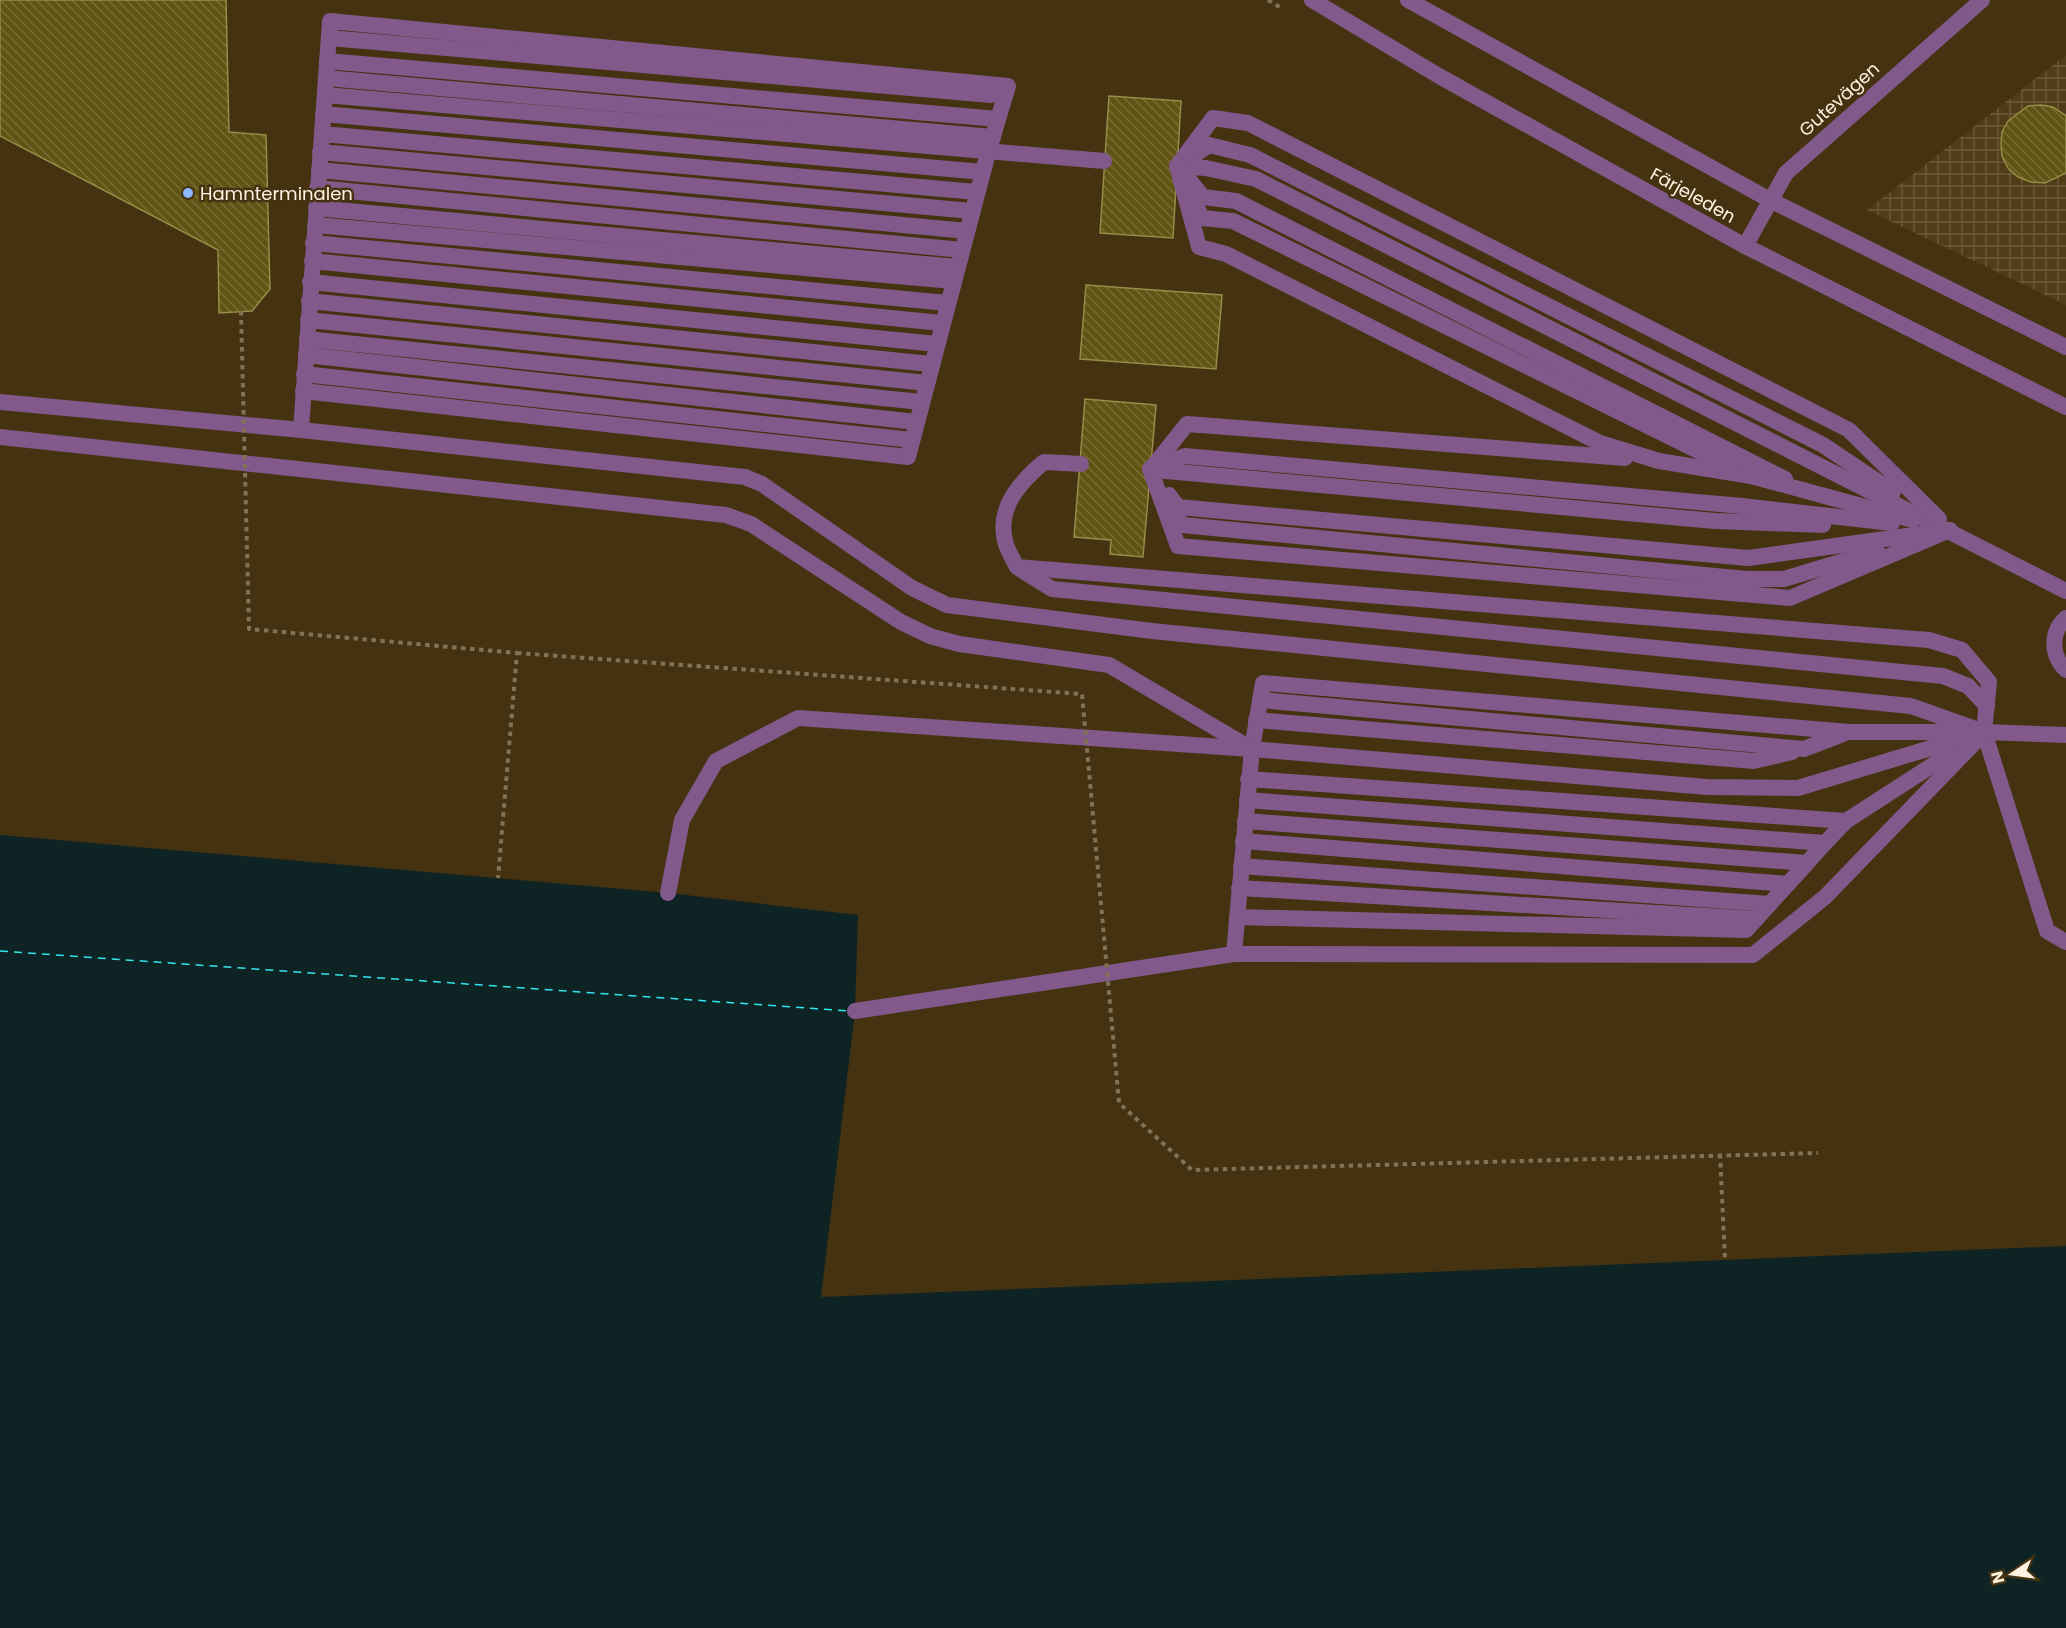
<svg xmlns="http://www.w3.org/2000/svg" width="2066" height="1628" viewBox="0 0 2066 1628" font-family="Poppins,sans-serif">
	<defs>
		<pattern id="industrial-grid" width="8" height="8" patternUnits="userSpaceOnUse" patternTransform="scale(1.5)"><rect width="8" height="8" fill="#503c17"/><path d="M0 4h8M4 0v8" fill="none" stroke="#6a5938"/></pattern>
		<pattern id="building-back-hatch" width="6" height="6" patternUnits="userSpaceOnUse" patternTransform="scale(1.5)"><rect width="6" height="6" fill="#5f5413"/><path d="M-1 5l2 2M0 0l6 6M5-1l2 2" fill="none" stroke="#776d35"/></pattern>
	</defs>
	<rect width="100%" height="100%" fill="#443211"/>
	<path fill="url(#industrial-grid)" d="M2066 55V305L1867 210Z"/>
	<path fill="#0d2324" d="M0 835 668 893 858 915 855 1011 821 1297 2066 1246V1628H0Z"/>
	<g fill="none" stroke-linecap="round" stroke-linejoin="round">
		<path stroke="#33e5ed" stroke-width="1.5" stroke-dasharray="8 6" stroke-linecap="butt" d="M0 951 849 1011"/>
	</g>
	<g fill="url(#building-back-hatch)" stroke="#978c48" stroke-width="1.5">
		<path d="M0 0H226L229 132 266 135 270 289 252 311 219 313 218 250 0 136Z"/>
		<path d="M1109 96 1181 101 1173 238 1100 233Z"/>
		<path d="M2041 105 2053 107 2066 116V173L2045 183 2031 182 2018 177 2008 168 2002 156 2001 144 2002 132 2008 121 2028 106Z"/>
		<path d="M1086 285 1222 295 1216 369 1080 359Z"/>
		<path d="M1085 399 1156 405 1143 557 1110 554 1111 540 1074 537Z"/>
	</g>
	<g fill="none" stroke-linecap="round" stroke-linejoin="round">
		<g stroke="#827256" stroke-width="4" stroke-dasharray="4.5 4.5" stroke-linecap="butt">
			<path d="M1268 0 1283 9"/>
			<path d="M1720 1154 1725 1260"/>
		</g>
		<g stroke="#81598a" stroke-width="16">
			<path d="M329 38 991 95"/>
			<path d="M327 61 998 119"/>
			<path d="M326 78 993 137"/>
			<path d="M325 95 1104 161"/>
			<path d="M323 114 983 172"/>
			<path d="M322 134 977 192"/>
			<path d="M320 152 972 211"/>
			<path d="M1188 159 1209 145 1250 155 1823 445 1893 492"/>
			<path d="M1177 166 1206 168 1256 179 2066 591"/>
			<path d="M1177 166 1213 118 1248 123 1849 430 1939 519"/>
			<path d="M1177 166 1199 247 1226 254 1600 443 1659 461 1751 476 1913 520"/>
			<path d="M319 170 967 231"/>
			<path d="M1182 171 1203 197 1236 201 1785 479"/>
			<path d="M317 188 962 250"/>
			<path d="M1193 199 1202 218 1233 221 1733 468"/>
			<path d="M316 208 957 267"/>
			<path d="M315 225 953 281"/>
			<path d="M313 243 947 303"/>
			<path d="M312 261 942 323"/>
			<path d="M310 282 937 344"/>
			<path d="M309 301 931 364"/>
			<path d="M308 320 927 383"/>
			<path d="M307 339 921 402"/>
			<path d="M306 355 916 422"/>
			<path d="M304 374 912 440"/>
			<path d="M301 430 330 21 1008 86 988 153 908 457 303 391"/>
			<path d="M1081 464 1044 462C1020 482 997 507 1005 541 1007 550 1013 559 1017 567L1929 640 1962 650 1989 682 1984 732"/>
			<path d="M1150 469 1178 546 1790 598 1950 530"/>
			<path d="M1150 469 1185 456 1742 506 1892 523"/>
			<path d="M1151 469 1187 424 1625 458"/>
			<path d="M1155 470 1715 521 1823 525"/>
			<path d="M1169 495 1178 507 1748 558 1928 533"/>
			<path d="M1172 508 1182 525 1747 579H1784L1877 551"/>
			<path d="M1020 569 1052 589 1943 676 1968 686 1987 706"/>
			<path d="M2066 618C2050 632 2051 656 2066 670"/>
			<path d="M1260 700 1804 749 1843 734"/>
			<path d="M1256 720 1754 761 1792 752"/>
			<path d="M1248 779 1846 821"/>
			<path d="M1247 800 1825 843 1846 821 1973 739"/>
			<path d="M1245 821 1807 863 1825 843"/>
			<path d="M1243 841 1788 884"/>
			<path d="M1241 866 1770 904"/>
			<path d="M1239 888 1756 919"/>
			<path d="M1237 917 1746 930 1807 863"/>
			<path d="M1234 954 1252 749 1263 683 1850 732H1977"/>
		</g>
		<g stroke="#81598a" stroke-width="16">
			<path d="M1745 246 1786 173 1982 0"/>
			<path d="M0 402 301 430 745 477 762 484 912 588 947 605 1152 631 1911 706 1984 732"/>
			<path d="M0 437 726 515 751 524 901 622 930 636 959 644 1109 665 1248 747"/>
			<path d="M1984 732 2047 931 2066 942"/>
			<path d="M668 893 682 820 716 761 798 718 1252 749 1707 787 1798 788 1984 732 2066 735"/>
			<path d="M855 1011 1234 954 1753 955 1825 897 1984 733"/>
		</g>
		<g stroke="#81598a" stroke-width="16">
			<path d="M1312 0 1439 76 1745 246 2066 407"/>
			<path d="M1408 0 1770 200 2066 347"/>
		</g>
		<g stroke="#827256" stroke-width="4" stroke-dasharray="4.5 4.5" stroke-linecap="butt">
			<path d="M241 311 249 629 517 653 498 878"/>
			<path d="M517 653 1082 694 1119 1103 1192 1170 1818 1153"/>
		</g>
	</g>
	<circle fill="#8eb8fd" stroke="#443211" stroke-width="2" cx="188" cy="193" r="6"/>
	<g text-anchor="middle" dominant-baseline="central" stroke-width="5" stroke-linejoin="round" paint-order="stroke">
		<g font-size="18" fill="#fef2e0" stroke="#443211">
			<text transform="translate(1839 99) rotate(-42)">Gutevägen</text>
			<text transform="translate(1693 195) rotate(29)">Färjeleden</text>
		</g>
		<g font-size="18" fill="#fef2e0" stroke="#443211" text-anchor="start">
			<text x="200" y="193">Hamnterminalen</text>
		</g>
	</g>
	<g transform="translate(2012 1574) rotate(257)" stroke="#443211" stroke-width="4.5" paint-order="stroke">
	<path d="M0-4.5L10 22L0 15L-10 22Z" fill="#fef2e0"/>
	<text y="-9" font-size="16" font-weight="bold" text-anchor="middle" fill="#fef2e0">N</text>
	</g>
</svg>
